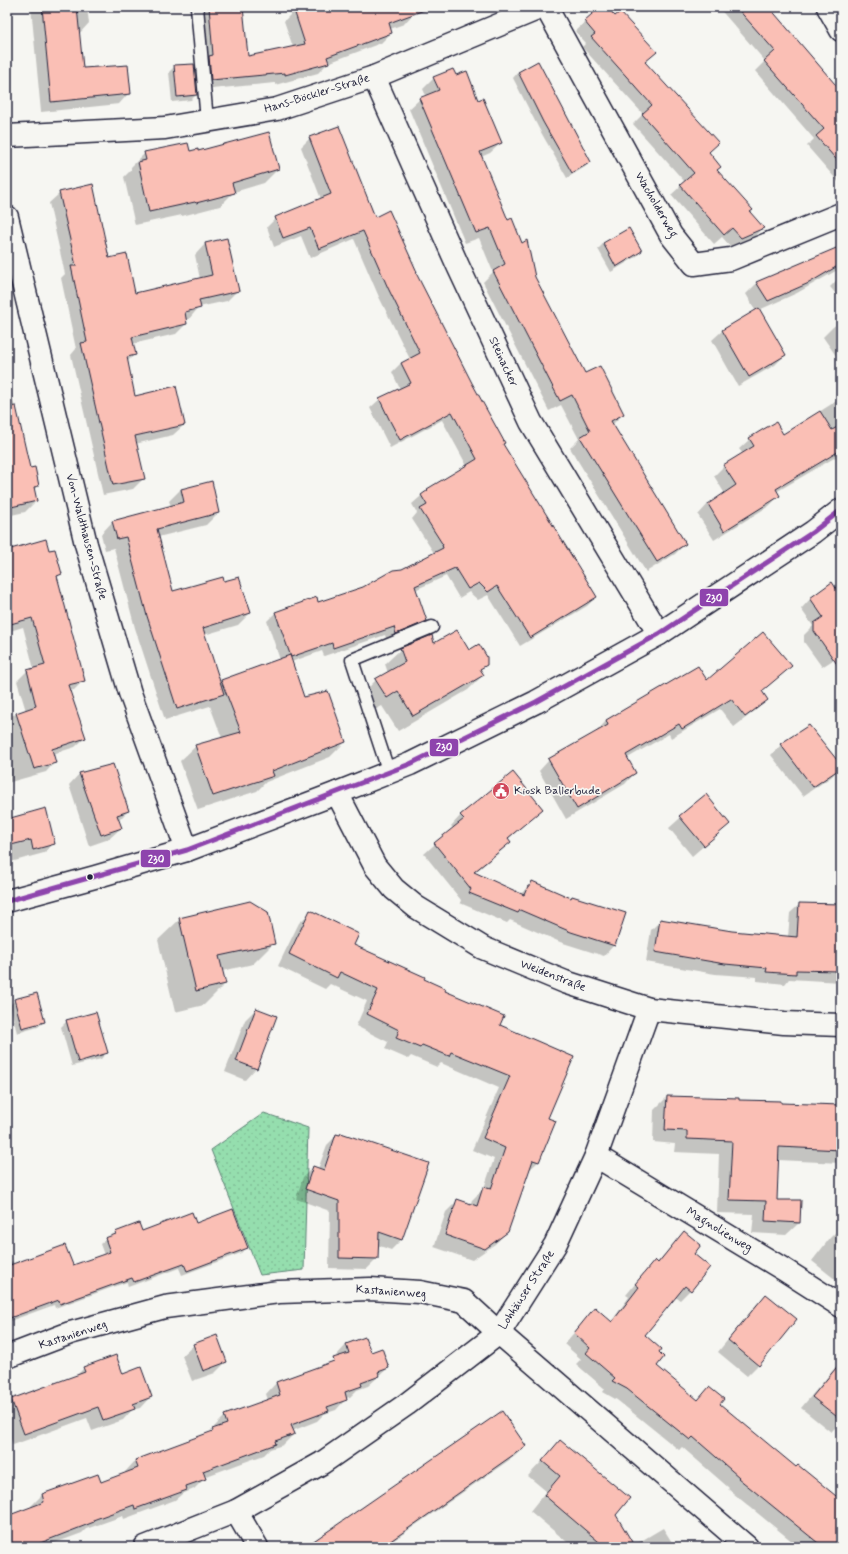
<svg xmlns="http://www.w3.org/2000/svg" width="848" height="1554" viewBox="0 0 848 1554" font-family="Mynerve,sans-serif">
	<defs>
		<pattern id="grass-dots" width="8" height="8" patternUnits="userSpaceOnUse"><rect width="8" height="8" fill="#95deae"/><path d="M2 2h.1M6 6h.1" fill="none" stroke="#80be97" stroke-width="1.8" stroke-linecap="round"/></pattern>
	</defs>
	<rect width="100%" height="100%" fill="#f6f6f2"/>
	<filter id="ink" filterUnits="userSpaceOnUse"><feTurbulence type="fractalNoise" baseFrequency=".025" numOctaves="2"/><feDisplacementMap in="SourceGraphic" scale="8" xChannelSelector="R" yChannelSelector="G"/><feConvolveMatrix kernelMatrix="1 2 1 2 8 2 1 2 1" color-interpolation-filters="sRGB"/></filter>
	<g filter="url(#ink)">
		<path fill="url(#grass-dots)" stroke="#5c8074" d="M264 1113 308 1128 304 1270 260 1275 211 1150Z"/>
		<g fill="#0003">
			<path d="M31 7H87L89 23 79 34 82 69 129 93 119 104 41 112Z"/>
			<path d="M138 7H192L138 11Z"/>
			<path d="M198 7H242L247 57 293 47 284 21 294 11 307 7H412L414 13 404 24 390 29 391 33 381 43 328 63 318 73 275 85V83L201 90Z"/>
			<path d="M602 7H606L615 17 655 52 645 63 708 152 716 170 762 228 753 238 731 247 722 237 714 244 671 195 685 182 633 124 643 114 582 47 586 43 575 31Z"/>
			<path d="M718 7H770L769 8 841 107V185L807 146 814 139 755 71 765 61Z"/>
			<path d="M537 63 590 162 585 167 567 178 538 127 513 78 518 72Z"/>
			<path d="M175 66 196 95 191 100 172 102 169 72Z"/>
			<path d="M455 77 478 101 501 143 490 153 481 157 507 221 534 277 585 375 623 414 612 425 685 544 675 554 646 572 570 448 579 439 561 405 549 411 483 282 493 272 479 238 465 243 409 109 420 99 426 96 423 89 434 78Z"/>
			<path d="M310 138 374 218 415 273 502 445 596 597 587 606 520 646 488 595 478 600 469 592 459 598 446 576 415 590 426 621 417 630 387 642 385 635 324 656 322 651 291 662 304 698 345 742 330 757 266 782 257 791 198 810 180 761 196 746 222 738 210 706 165 720 135 628 114 548 105 550 101 534 112 522 171 506 169 501 181 489 218 513 206 525 158 537 173 592 223 582 250 613 238 625 204 635 220 683 222 681 280 660 267 621 276 612 318 604 363 588 434 553 412 519 417 513 412 504 428 490 467 466 442 420 390 448 370 408 380 399 400 389 392 372 401 363 410 359 379 297 354 239 310 258 301 236 274 247 267 227 276 218 321 199 301 147Z"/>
			<path d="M189 152 278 169 264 183 234 192 220 206 182 216V215L135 225 124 177 131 170V167L145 153Z"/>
			<path d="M60 193 135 294 200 279 195 255 205 244 238 290 227 301 199 307 189 319 185 320 186 324 176 334 132 344 135 354 127 362 134 397 184 425 173 435 135 444 143 479 133 489 103 495 71 355 76 349 61 278 65 274 49 203Z"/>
			<path d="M628 229 641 251 636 257 611 272 598 249 603 244Z"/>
			<path d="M841 248V268L797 293 759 310 785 355 775 365 738 386 712 340 722 331 756 311 746 294 757 283Z"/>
			<path d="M841 276V300L830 287Z"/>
			<path d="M841 321V363L823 337 833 327Z"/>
			<path d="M7 374 29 469 38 485 34 490 36 501 25 512 7 516Z"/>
			<path d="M841 398V454L776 492 779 496 769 506 714 540 698 515 708 504 725 494 714 476 724 466 743 454 739 449 750 439 783 435Z"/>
			<path d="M7 551H49L61 574 56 578 84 680 74 690 69 691 85 738 75 747 53 754 55 762 46 772 7 783V718L10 716 26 711 17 681 27 671 34 669 23 627 7 632Z"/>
			<path d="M811 598H841V668L836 658 822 667 804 642V635L813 626 801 609Z"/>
			<path d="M434 644 469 651 486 665 480 670 483 675 468 690 398 731 382 706 371 712 361 695 376 680 388 673 385 664 401 649Z"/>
			<path d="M698 667 706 682 780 676 761 692 767 700 756 710 734 727 720 709 671 738 669 734 626 759 635 773 625 784 566 819 539 771 549 760 596 733V732L606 721Z"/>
			<path d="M781 745 841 767 831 777 803 796 771 755Z"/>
			<path d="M80 773 128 811 118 821 121 828 109 839 89 846 69 785Z"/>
			<path d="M705 796 729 824 692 856 669 828Z"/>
			<path d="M7 808 10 819 54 843 44 853 7 863Z"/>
			<path d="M542 809 507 840 510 842 499 853 474 873 521 894 532 882 614 945 604 956 560 942 510 920 507 923 460 903 461 900 424 854 453 828 451 826 461 815Z"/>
			<path d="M800 904 841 905V982L789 979 785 984 757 981V977L715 974 646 962 651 930 661 920 732 932 788 937 790 913Z"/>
			<path d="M311 912 352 945 443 991 499 1025 547 1118 555 1122 538 1162 527 1172 507 1232 495 1244 472 1260 434 1247 446 1212 458 1200 470 1205 472 1200 484 1188 494 1159 472 1150 499 1088 441 1063 437 1067 411 1056 408 1059 385 1049 388 1042 356 1026 367 1001 330 984 325 989 278 966 299 923Z"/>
			<path d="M180 919 274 943 253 964 222 971 225 984 204 1005 175 1012 158 940Z"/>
			<path d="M15 1000 44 1022 38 1027 17 1033 10 1005Z"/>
			<path d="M256 1009V1068L245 1080 225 1072 245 1020Z"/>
			<path d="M67 1021 106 1053 101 1059 72 1066 61 1027Z"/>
			<path d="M667 1097 738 1099V1101L841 1106V1163L778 1160 776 1201 799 1223 786 1235 752 1233 754 1214 717 1213 719 1154 674 1152 675 1144 653 1142 654 1110Z"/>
			<path d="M337 1135 428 1164 401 1240 391 1250 377 1245V1259L367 1269 329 1268 330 1211 296 1199 303 1177 313 1167 318 1169 327 1145Z"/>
			<path d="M196 1224 247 1247 241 1253 182 1275 179 1268 128 1287 127 1282 55 1308 54 1305 7 1322V1263L13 1261 14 1265 72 1267 104 1255 100 1244 106 1239 113 1236 116 1233 141 1232Z"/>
			<path d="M840 1228H841V1284L812 1261 830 1238Z"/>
			<path d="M684 1232 693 1254 690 1290 680 1300 675 1297 643 1335 657 1352 655 1366 697 1401 710 1388 719 1404 795 1469 841 1501V1547H799L728 1489 729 1488 682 1447 679 1450 617 1400 603 1392 605 1389 576 1364 581 1359 564 1344 595 1309 611 1322 629 1297 626 1295 645 1272 655 1261 657 1263Z"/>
			<path d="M766 1295 758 1365 747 1376 718 1352 755 1306Z"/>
			<path d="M194 1345 226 1362 215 1373 192 1381 182 1356Z"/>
			<path d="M346 1345 370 1353 388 1368 368 1386 357 1390 350 1397 346 1398V1399L336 1410 324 1414 317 1421 292 1431 294 1434 283 1445 270 1449 264 1455 204 1477 205 1478 194 1489 182 1494 175 1500 124 1519 123 1516 86 1529 82 1533 44 1547H7V1517L32 1508 31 1506 42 1495 98 1475 100 1483 125 1474V1472L135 1461 209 1434 215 1429 214 1427 225 1416 268 1400 266 1394 276 1383 328 1364 337 1358 336 1356Z"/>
			<path d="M841 1361V1422L831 1432 801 1408Z"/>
			<path d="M84 1368 151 1396 140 1408 132 1410 123 1420 92 1431 87 1418 13 1445 7 1429V1405L12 1400 75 1377Z"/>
			<path d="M560 1442 614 1514 629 1547H573L530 1511 546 1491 528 1476Z"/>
			<path d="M525 1446 515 1456 384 1547H312Z"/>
			<path d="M663 1528 675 1547H631Z"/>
		</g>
		<g fill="#fabfb5" stroke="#22223b">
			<path d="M42 7H77L83 68 128 65 131 94 51 102Z"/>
			<path d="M209 7H243L248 56 305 44 293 7H427V9L389 23 392 33 327 57 329 63 285 75V73L211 80 209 56 213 55Z"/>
			<path d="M600 7H607L615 16 620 12 657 52 645 62 719 143 709 152 721 167 717 170 753 210 750 212 764 228 741 238 732 228 724 235 680 185 694 173 642 114 652 105 591 37 595 34 584 21Z"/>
			<path d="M736 7H769L841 91V165L816 136 824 129 764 61 775 51Z"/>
			<path d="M538 61 591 162 572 173 543 122 518 72Z"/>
			<path d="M194 64 197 95 177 97 174 65Z"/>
			<path d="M453 69 456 75 467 71 478 100 483 98 502 143 480 152 508 220 512 218 522 243 527 240 535 277 585 373 600 366 624 414 611 421 686 544 657 562 580 437 590 431 572 395 560 401 493 271 505 264 490 228 476 233 419 98 439 90 433 77Z"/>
			<path d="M339 126 375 217 389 210 417 272 416 273 472 383 505 443 503 444 597 597 530 638 497 586 488 592 479 583 468 589 455 568 415 586 427 621 396 634 394 627 333 648 332 643 291 657 275 612 317 597 318 602 363 587 393 570 402 569 443 548 442 545H443L420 509 427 505 421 495 428 490 427 489 477 459 452 412 400 440 390 421 379 398 411 383 401 363 420 353 388 288 363 231 319 249 310 228 283 238 279 228 275 217 331 194 309 137Z"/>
			<path d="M269 132 279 169 232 183 235 193 196 203 195 202 149 212 138 162 146 160 144 152 188 143 190 151 198 149V151Z"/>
			<path d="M93 184 109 258 127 254 135 293 212 275 205 243 227 238 239 291 199 300 201 308 185 312 187 324 132 337 136 355 127 357 135 396 176 386 185 425 135 436 145 479 113 485 81 343 87 342 71 266H76L59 192Z"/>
			<path d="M629 228 642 251 616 267 603 243Z"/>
			<path d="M841 246V264L809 283 768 301 756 282Z"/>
			<path d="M759 308 786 355 749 377 722 330Z"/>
			<path d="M16 406 30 468 35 467 39 486 34 487 37 501 7 508V407Z"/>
			<path d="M820 411 832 430 841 425V450L776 489 780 496 724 531 708 504 736 485 723 465 754 446 749 438 762 430 776 422 783 434Z"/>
			<path d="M212 481 219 513 157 529 173 591 223 577 224 581 239 577 251 613 203 628 224 694 177 709 147 616 126 537 117 539 112 521 184 502 181 489Z"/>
			<path d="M46 539 49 550 55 549 62 574 57 576 85 681 68 685 86 738 52 749 56 763 34 769 16 713 36 706 27 670 45 665 32 618 7 625V550Z"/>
			<path d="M832 582 841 596V670L814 631V623L823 617 810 598Z"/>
			<path d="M457 630 469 650 479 644 487 657V665L480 669 484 675 413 716 398 691 387 698 375 679 405 662 400 648 432 635 434 643Z"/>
			<path d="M763 632 792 666 762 691 768 700 745 717 731 699 682 729 679 724 626 755 636 773 577 809 548 759 608 725 606 720 698 666 707 680Z"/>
			<path d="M290 655 304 697 328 691 346 742 272 771 274 776 213 796 195 745 241 732 221 680Z"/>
			<path d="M809 725 841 765V768L813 787 780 744Z"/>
			<path d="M113 764 129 811 117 815 122 828 101 835 79 773Z"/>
			<path d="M513 772 543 809 508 838 511 842 474 872 524 895 528 886H530L532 881 571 898 572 896 626 913 615 946 571 932 520 910 518 913 469 893 471 889 434 843 464 819 460 815Z"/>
			<path d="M706 794 730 824 704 846 679 816Z"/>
			<path d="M46 808 55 844 33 850 31 840 7 846V819Z"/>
			<path d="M250 901 268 912 275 944 219 956 226 984 196 991 179 918Z"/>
			<path d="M799 903 840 904 838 971 796 970V974L766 972 767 968 725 964 655 952 660 919 732 931 797 937Z"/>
			<path d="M310 910 359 934 354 945 425 977 424 979 446 989 445 991 504 1016 500 1025 574 1057 548 1118 556 1121 539 1162 533 1160 508 1232 485 1249 445 1235 457 1199 477 1206 483 1187 491 1189 505 1148 483 1138 510 1076 451 1052 449 1056 422 1045 420 1048 396 1038 399 1030 367 1014 378 990 340 972 337 978 289 954Z"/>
			<path d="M37 993 45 1022 22 1028 14 999Z"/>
			<path d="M256 1008 277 1016 257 1069 236 1061Z"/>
			<path d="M96 1012 108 1053 78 1062 66 1020Z"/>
			<path d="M667 1096 739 1098V1100L781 1101V1103L841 1105V1150L779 1147 777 1200H801L800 1223 765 1221 766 1201 729 1200 732 1141 687 1139V1131L665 1130Z"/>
			<path d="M341 1133 429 1163 402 1240 379 1232 378 1259 339 1258V1201L305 1189 313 1166 324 1170 336 1134 340 1135Z"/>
			<path d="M233 1209 248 1248 187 1271 184 1264 134 1282 132 1278 60 1304 59 1300 7 1319V1266L65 1245 73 1265 110 1252 105 1238 116 1234 115 1232 139 1223 142 1231 192 1212 196 1223Z"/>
			<path d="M684 1231 701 1245 694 1254 710 1267 691 1291 685 1286 645 1335 661 1349 659 1352 664 1357 657 1366 698 1400 709 1387 724 1399 720 1404 796 1467 798 1465 841 1500V1547H823L738 1478 739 1477 693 1437 690 1440 627 1389 612 1381 615 1378 586 1353 590 1348 574 1333 595 1307 612 1322 639 1287 635 1284 655 1260 658 1263Z"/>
			<path d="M766 1294 797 1319 759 1366 728 1340Z"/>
			<path d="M217 1335 227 1362 203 1371 193 1344Z"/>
			<path d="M365 1337 371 1352 382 1348 389 1368 378 1372 380 1376 361 1383 362 1386 345 1392 347 1400 327 1407 329 1411 291 1425 295 1434 275 1441 276 1444 203 1471 206 1479 186 1486 187 1490 135 1509 134 1505 93 1520 94 1522 30 1547H7V1516L44 1502 42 1494 98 1474 101 1482 138 1468 135 1460 213 1431 212 1429 227 1424 224 1415 280 1395 276 1382 334 1361 333 1358 349 1353 346 1344Z"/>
			<path d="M116 1355 123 1374 141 1367 152 1397 133 1404 135 1409 103 1420 98 1407 24 1434 11 1399 85 1372 83 1367Z"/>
			<path d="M841 1362V1420L812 1397Z"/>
			<path d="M502 1411 526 1446 392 1540 382 1547H305Z"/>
			<path d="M560 1440 630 1498 616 1515 635 1547H605L544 1495 560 1476 542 1461Z"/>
		</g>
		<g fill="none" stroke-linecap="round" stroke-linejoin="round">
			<defs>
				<g id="service">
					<path d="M197 7 207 121"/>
					<path d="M389 773 352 660 432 627"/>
				</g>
				<g id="minor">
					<path d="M546 7 671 235 694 264 731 259 841 214"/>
					<path d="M828 7 841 30"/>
					<path d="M374 77 458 266 531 422 659 634"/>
					<path d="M7 136 165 128 277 109 374 77 542 7"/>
					<path d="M7 217 86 544 130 693 187 850"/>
					<path d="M337 793 375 866 394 889 416 907 483 948 565 982 649 1009 784 1023 841 1025"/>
					<path d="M649 1009 596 1156 555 1245 499 1333 747 1547"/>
					<path d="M596 1156 783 1269 841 1306"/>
					<path d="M7 1357 70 1333 165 1307 279 1292 370 1289 420 1292 464 1301 499 1333 407 1404 322 1463 236 1511 145 1547"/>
					<path d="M236 1511 257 1547"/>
				</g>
				<path id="tertiary" d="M7 901 95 877 187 850 337 793 410 764 536 702 659 634 813 532 841 510"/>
			</defs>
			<use href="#service" stroke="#22223b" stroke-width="15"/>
			<use href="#minor" stroke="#22223b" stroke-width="25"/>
			<use href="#tertiary" stroke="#22223b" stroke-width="25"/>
			<use href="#service" stroke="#f6f6f2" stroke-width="12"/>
			<use href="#minor" stroke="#f6f6f2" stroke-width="22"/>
			<use href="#tertiary" stroke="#f6f6f2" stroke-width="22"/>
			<defs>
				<path id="bus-1" d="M7 901 187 850 410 764 536 702 659 634 813 532 841 510"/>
			</defs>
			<use href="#bus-1" stroke="#f6f6f2" stroke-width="8"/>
			<use href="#bus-1" stroke="#8e44ad" stroke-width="5"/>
		</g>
	</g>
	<defs>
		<symbol id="civic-disc" viewBox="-11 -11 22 22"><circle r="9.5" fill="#d1495b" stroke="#f6f6f2"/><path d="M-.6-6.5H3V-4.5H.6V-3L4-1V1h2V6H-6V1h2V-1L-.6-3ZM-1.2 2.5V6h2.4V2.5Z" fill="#fff"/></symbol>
	</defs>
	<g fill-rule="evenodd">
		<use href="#civic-disc" x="491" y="781" width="20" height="20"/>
	</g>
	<circle fill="#22223b" stroke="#f6f6f2" stroke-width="1.5" cx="90" cy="877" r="3.5"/>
	<g text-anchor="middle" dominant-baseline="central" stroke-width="3.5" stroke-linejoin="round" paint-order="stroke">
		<g font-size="12" fill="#22223b" stroke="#f6f6f2">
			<text transform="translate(317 94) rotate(-17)">Hans-Böckler-Straße</text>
			<text transform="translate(656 205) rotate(60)">Wacholderweg</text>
			<text transform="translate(503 362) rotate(65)">Steinacker</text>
			<text transform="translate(86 537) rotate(75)">Von-Waldthausen-Straße</text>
			<text transform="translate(553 976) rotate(21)">Weidenstraße</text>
			<text transform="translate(719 1230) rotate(31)">Magnolienweg</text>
			<text transform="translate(527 1290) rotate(-57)">Lohhäuser Straße</text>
			<text transform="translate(391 1292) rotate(4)">Kastanienweg</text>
			<text transform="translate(73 1335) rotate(-18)">Kastanienweg</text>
		</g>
		<g font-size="12" fill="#22223b" stroke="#f6f6f2" text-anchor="start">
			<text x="514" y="791">Kiosk Ballerbude</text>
		</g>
	</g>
	<g stroke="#f6f6f2" stroke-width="1.5">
		<rect x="699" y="588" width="30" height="19" rx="4" fill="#8e44ad"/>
		<rect x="429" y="738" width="30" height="19" rx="4" fill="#8e44ad"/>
		<rect x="140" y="849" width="31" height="19" rx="4" fill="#8e44ad"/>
	</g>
	<g font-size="11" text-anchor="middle" font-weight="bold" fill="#fff">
		<text x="714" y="602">230</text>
		<text x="444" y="751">230</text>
		<text x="156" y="863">230</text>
	</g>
	<rect width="848" height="1554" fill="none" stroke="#f6f6f2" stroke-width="24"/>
	<rect x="12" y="12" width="824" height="1530" fill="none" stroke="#22223b" stroke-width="1.5" filter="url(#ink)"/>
</svg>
